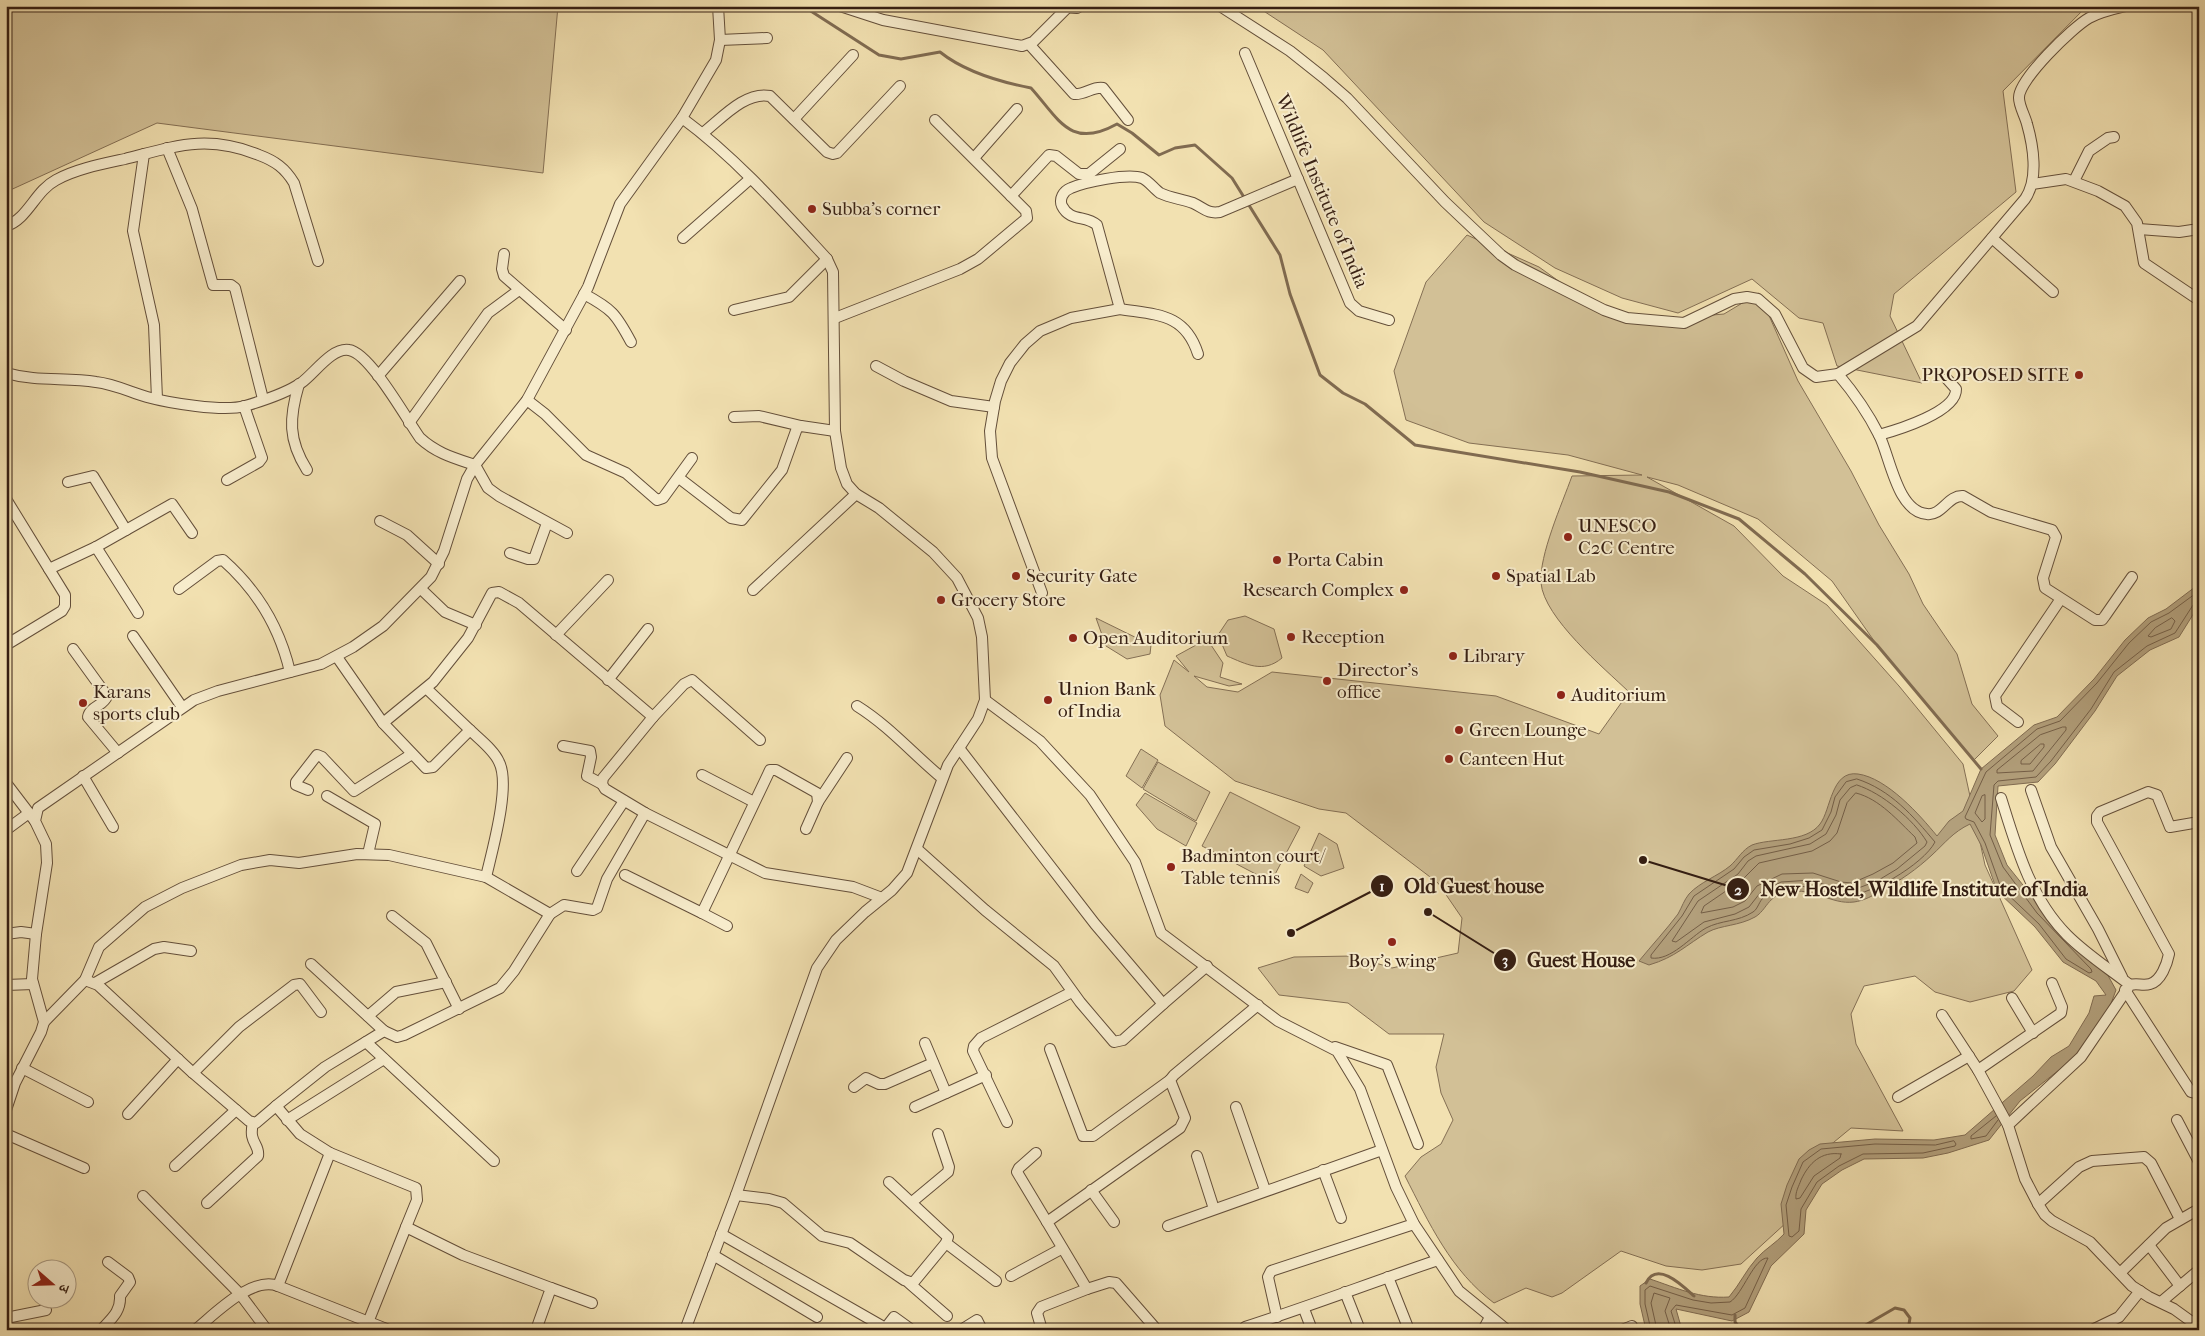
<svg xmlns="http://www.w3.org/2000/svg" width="2205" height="1336" viewBox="0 0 2205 1336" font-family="'IM FELL French Canon','Noto Serif Devanagari',serif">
	<rect width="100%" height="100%" fill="#f2e1b1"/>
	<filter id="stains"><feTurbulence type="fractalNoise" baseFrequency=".004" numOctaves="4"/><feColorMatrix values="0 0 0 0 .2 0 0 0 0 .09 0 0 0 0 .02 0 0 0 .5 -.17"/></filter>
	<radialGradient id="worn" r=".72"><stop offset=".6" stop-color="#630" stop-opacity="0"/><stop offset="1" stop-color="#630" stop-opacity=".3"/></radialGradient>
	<g fill="#d2c096" stroke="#846f54">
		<path d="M6 6H558L543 173 157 123 6 192Z"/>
		<path d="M1256 6H2087L2003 91 2016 192 1894 294 1890 316 1922 383 1837 366 1823 323 1799 318 1752 279 1678 313 1622 298 1555 268 1484 222 1323 50Z"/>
		<path d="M1467 235 1539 267 1606 315 1679 318 1724 314 1759 293 1798 381 1851 471 1879 525 1909 574 1923 604 1957 654 1972 704 1998 736 1974 760 1877 645 1832 581 1758 519 1678 485 1647 477 1734 526 1783 576 1827 605 1899 686 1963 764 1985 865 2032 970 2014 991 1970 1002 1935 992 1915 976 1864 986 1851 1014 1856 1044 1903 1131 1851 1128 1828 1147 1787 1222 1741 1264 1702 1270 1666 1266 1621 1251 1562 1293 1552 1297 1526 1288 1494 1303C1451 1271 1429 1223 1405 1176L1421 1157 1441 1144 1453 1120 1441 1093 1436 1067 1444 1034H1389L1348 1003 1279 995 1258 968 1294 957 1353 956 1392 968 1458 953 1462 918 1438 883 1346 813 1319 809 1235 781 1165 726 1160 695 1174 660 1189 672 1176 656 1207 639 1223 663 1220 677 1242 684 1229 686 1194 676 1207 687 1238 692 1272 672 1496 696 1599 734 1629 692C1604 668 1544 618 1541 583 1539 555 1562 504 1572 476L1642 475 1568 455 1469 443 1406 420 1394 371 1426 282Z"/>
		<path d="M1245 616 1274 629 1282 658C1263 674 1246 664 1227 656L1218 635 1228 620Z"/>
		<path d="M1096 618 1151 645 1150 654 1127 659 1106 646Z"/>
		<path d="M1141 749 1158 760 1142 788 1126 776Z"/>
		<path d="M1158 762 1210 792 1196 821 1143 789Z"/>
		<path d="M1230 792 1300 827 1271 882 1202 846Z"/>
		<path d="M1145 793 1197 823 1186 846 1157 829 1136 805Z"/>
		<path d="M1319 833 1337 844 1344 868 1321 876 1304 866Z"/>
		<path d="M1301 874 1313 883 1308 893 1295 888Z"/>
	</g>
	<path fill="#b29f7b" stroke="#806b51" d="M2199 584V605L2179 637 2150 650 2117 676 2095 711 2055 764 2038 782 1998 786 1995 835 2007 865 2058 929 2090 962 2105 970 2116 990 2109 1009 2085 1045 2064 1066 2020 1101 1989 1140 1948 1153 1923 1158 1864 1159 1842 1170 1822 1184 1806 1210 1804 1234 1771 1266 1749 1312 1732 1321 1676 1309 1682 1330H1646L1640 1304V1286L1650 1279C1677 1288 1700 1299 1729 1297 1740 1284 1746 1270 1757 1258 1765 1249 1776 1243 1784 1234L1781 1204 1787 1185 1799 1159 1809 1150 1820 1144 1875 1139 1934 1140 1965 1135 2033 1076 2051 1057 2069 1046 2089 1013 2094 996 2106 995 2096 981 2063 962 2035 927 1997 891 1981 845 1970 824C1953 832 1945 843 1932 855 1917 869 1900 881 1882 890 1875 895 1863 901 1854 902 1831 905 1815 887 1787 892 1767 896 1767 910 1755 917 1739 926 1721 925 1708 932 1686 945 1676 957 1649 965L1639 961C1652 945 1666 930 1678 914 1682 907 1684 900 1689 894 1700 882 1718 876 1730 866 1738 859 1742 850 1752 845 1770 838 1806 843 1820 824 1831 810 1831 770 1858 774 1887 778 1920 815 1937 836L1949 821 1963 811 1981 769 2034 725 2057 717 2094 679 2125 640 2148 618 2166 609Z"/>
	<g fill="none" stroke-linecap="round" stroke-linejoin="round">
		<g stroke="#745e46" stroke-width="1">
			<path d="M2199 591 2169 613 2151 622 2129 643 2097 683 2060 721 2037 729 1986 772 1965 817 1966 819 1974 822 1985 843 2001 888 2039 924 2066 959 2089 973 2092 972 2091 969 2037 913 2003 867 1990 835 1994 785 1998 781 2036 777 2051 761 2091 709 2114 672 2147 646 2175 633 2193 605 2199 603"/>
			<path d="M2172 618 2175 621 2171 629 2151 637 2148 636 2155 628Z"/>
			<path d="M2063 727H2066V730L2033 771 1997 773V770L2040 735Z"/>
			<path d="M2041 744H2044V747L2030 764H2021V761Z"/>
			<path d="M1857 779C1891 790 1913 816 1935 842 1924 864 1866 899 1840 896 1819 893 1809 882 1785 888 1779 889 1769 894 1764 897 1759 901 1758 909 1753 912 1738 922 1721 920 1706 928 1690 937 1671 961 1651 958V955L1682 916 1694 896 1734 869 1744 857 1754 850 1790 844 1809 838 1822 830 1831 812 1835 797 1846 782Z"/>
			<path d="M1857 785C1882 793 1913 819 1927 842L1925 846 1897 869 1877 881 1853 890H1839L1812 880 1781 882 1760 893 1749 907 1735 914 1704 922 1676 942 1672 941 1698 901 1738 874 1748 861 1756 856 1810 844 1826 834 1836 815 1840 800 1850 788Z"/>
			<path d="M1856 793C1880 799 1898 821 1915 837L1917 843 1893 863 1873 874 1852 883 1841 882 1813 873 1782 874 1757 886 1745 901 1733 907 1701 913 1704 906 1742 880 1759 863 1812 851 1830 841 1837 833 1847 803Z"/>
			<path d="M1985 795V819L1982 822 1975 813 1982 796Z"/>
			<path d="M1996 1116 1971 1136V1139L1986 1136 1998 1120"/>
			<path d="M1954 1141 1956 1144 1955 1146 1923 1153 1863 1154 1839 1166 1817 1182 1801 1209 1799 1231 1792 1237 1789 1236 1786 1205 1792 1187 1803 1162 1821 1149 1875 1144 1935 1145Z"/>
			<path d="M1841 1154 1840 1158 1814 1176 1800 1198 1796 1199C1795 1192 1799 1186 1801 1180 1809 1163 1821 1151 1841 1154Z"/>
			<path d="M1651 1330 1645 1304V1290L1650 1286 1693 1300 1711 1303 1730 1302C1743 1294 1754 1257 1768 1258L1745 1308 1732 1315 1676 1305 1671 1311 1677 1330"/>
			<path d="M1657 1330 1651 1303 1654 1293 1670 1298 1665 1311 1671 1330"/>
		</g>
		<g stroke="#806b51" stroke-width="3">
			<path d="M803 6 879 55 901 59 940 52C965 72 1000 82 1031 88 1059 119 1070 150 1117 124L1132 133 1159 155 1175 148 1195 145 1232 178 1280 255 1290 294 1320 375 1343 393 1365 404 1415 445 1580 472 1669 492 1739 519 1805 574 1877 645 1981 769"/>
			<path d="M1646 1283C1657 1260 1683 1286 1694 1296"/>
			<path d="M1735 1315V1322L1741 1330"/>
			<path d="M1857 1330 1895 1308 1904 1310 1910 1318 1908 1330"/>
		</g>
		<defs>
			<g id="minor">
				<path d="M840 6 883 20 1022 46 1033 42 1067 8"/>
				<path d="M1220 6 1290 51 1324 78 1347 98 1445 202 1501 255 1515 265 1604 310 1627 318 1684 323 1734 299 1747 297 1758 299 1775 314 1803 368 1816 377 1838 374 1917 326 2025 199C2039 179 2033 145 2027 124 2025 116 2019 106 2019 98 2018 80 2073 27 2089 18 2100 12 2113 9 2126 6"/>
				<path d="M1062 7 1077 8 1080 6"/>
				<path d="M720 40 767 38"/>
				<path d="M1029 44 1074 94C1085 95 1093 86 1103 88L1128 120"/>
				<path d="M1245 53 1350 303 1359 311 1389 320"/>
				<path d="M682 118C735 157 782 210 827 259L833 272 835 431 841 468 847 484 856 494 879 508 933 552 957 578 978 618 982 637 985 700 978 719 948 765 907 873 892 890 865 912 836 940 817 968 736 1195 685 1330"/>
				<path d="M794 119 853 55"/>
				<path d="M703 133C721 119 745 91 770 96L827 152 833 154 837 153 900 86"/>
				<path d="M167 148 192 209 213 285H231L235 288 263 399"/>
				<path d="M144 154 133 231 154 325 157 399"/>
				<path d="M974 158 1017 109"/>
				<path d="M2074 181 2089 151 2108 138 2114 137"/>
				<path d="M2032 184 2066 179 2098 191 2125 206 2137 223 2144 263 2199 300"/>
				<path d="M1011 196 1049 155 1056 156 1079 174H1089L1120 149"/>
				<path d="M6 226C28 219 35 191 56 180 76 169 102 164 125 159 176 146 207 134 259 155 275 161 285 168 294 183L318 261"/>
				<path d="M2139 229 2179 232 2199 229"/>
				<path d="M683 238 750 179"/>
				<path d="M1992 238 2053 292"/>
				<path d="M504 254 502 269 504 276 566 330"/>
				<path d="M584 294C612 309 616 314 631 342"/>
				<path d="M1120 309C1157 315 1185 313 1198 354"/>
				<path d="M734 310 789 297 827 259"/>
				<path d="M835 318 960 269 978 259 1027 218 1026 211 935 120"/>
				<path d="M876 366 904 381 951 401 994 407"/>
				<path d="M6 373C37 382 66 377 96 382 114 384 130 392 147 397 169 403 223 412 245 406 262 401 285 394 301 383 314 374 332 347 349 350 370 353 407 420 420 438 436 453 454 458 475 465L488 488 499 496 567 533"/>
				<path d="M1838 374C1854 393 1868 413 1879 435 1890 456 1897 512 1927 514 1942 516 1948 495 1963 496L1991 512 2052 530 2056 537 2043 578 2045 588 2095 620H2102L2105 616 2132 577"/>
				<path d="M378 376 460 281"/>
				<path d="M299 384C289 418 288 440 307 470"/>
				<path d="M527 400 545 414 586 455 626 473 657 500 663 498 692 458"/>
				<path d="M734 417 759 416 801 426"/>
				<path d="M409 423 488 313 519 290"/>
				<path d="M1879 435C1897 430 1957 412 1956 389L1947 379"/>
				<path d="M679 478 731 518 742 520 782 470 797 428 801 426 835 431"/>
				<path d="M227 480 259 462 262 458 244 406"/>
				<path d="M68 482 93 476 126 530"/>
				<path d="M6 499 65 595V606L62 611 6 645"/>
				<path d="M380 521 407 535 439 564"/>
				<path d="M96 547 138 613"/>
				<path d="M510 553 528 559H534L547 523"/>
				<path d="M49 569 96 547 172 504 192 533"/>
				<path d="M179 589 217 561 223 560C257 590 280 629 290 672"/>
				<path d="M421 589 445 612 476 625"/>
				<path d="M753 590 856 494"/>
				<path d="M1042 593 992 458 990 431 995 401 1001 381 1010 363 1025 344 1040 331 1071 318 1120 309 1097 225C1086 215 1070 222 1062 206 1059 199 1063 191 1071 188 1085 182 1127 173 1142 178 1149 181 1154 189 1160 193 1170 198 1182 199 1193 203 1204 208 1207 214 1220 212L1298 179"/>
				<path d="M556 635 608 580"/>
				<path d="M133 636 182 707"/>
				<path d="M73 649 107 696C104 706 90 706 88 717L118 753"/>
				<path d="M337 657 383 723 426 768 433 767 470 730 427 689"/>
				<path d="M608 680 648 629"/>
				<path d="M985 700 1040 741 1090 795 1135 862 1161 933 1278 1021 1337 1051 1360 1089 1396 1187 1414 1224 1459 1291 1507 1330"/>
				<path d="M857 706C889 726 913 754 942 778"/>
				<path d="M653 717 684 684 692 680 760 740"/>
				<path d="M2018 722 1997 706 1995 696 2060 600"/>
				<path d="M383 723 433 682 468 638 492 593 499 592 519 603 653 717 603 778 602 784 605 789 645 813 765 873 853 887 882 898"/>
				<path d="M470 730C479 739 494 750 499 762 511 785 492 851 486 877"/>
				<path d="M563 746 590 751 591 757 587 776 602 784"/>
				<path d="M702 775 754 802"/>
				<path d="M83 776 113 827"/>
				<path d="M6 783 35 821"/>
				<path d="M308 790 296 785V782L317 755 322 757 354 791 412 754"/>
				<path d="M2031 790 2051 847 2098 929 2122 977"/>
				<path d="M327 796 375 824 368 854"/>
				<path d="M2001 798C2016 846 2030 898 2067 935 2086 954 2108 968 2130 985"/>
				<path d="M818 802 847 758"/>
				<path d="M6 830 29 813"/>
				<path d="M917 849 985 910 1054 966 1080 1002 1114 1042 1123 1040 1163 1004 1095 924 959 748"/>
				<path d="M577 871 624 801"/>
				<path d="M625 875 702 913 770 770H776L817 793 818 802 806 829"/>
				<path d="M702 913 727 926"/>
				<path d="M550 914 564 905 593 910 597 908 607 879 645 813"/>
				<path d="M392 916 426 943 459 1009"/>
				<path d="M6 934 21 932 36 934"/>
				<path d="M311 964 384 1031"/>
				<path d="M85 980 98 985 193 1073 249 1121 256 1123 276 1106"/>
				<path d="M95 983 154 949 164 947 191 951"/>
				<path d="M6 985 33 984"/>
				<path d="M2125 990 2191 1092 2199 1094"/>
				<path d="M2012 998 2033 1033"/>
				<path d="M1163 1004 1207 966"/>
				<path d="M1942 1015 1978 1070 2008 1125"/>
				<path d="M368 1016 396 992 446 982"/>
				<path d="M44 1022 85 980 99 947 145 907 182 888 241 865 270 860 299 863 357 854 389 855 486 877 550 914 514 971 500 988 404 1035 397 1037 384 1031 379 1034 325 1067 276 1106 300 1134 330 1153 416 1188 417 1200 406 1227"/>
				<path d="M366 1042 494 1161"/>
				<path d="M925 1043 946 1093"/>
				<path d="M1335 1047 1387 1065 1418 1144"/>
				<path d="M1050 1049 1083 1136H1093L1170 1080"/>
				<path d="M22 1068 88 1102"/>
				<path d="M1978 1070 2061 1013 2062 1007 2052 983"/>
				<path d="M193 1073 239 1027 294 985 300 984 321 1012"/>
				<path d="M854 1087 866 1078 879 1084H885L933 1063"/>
				<path d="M1898 1097 1969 1056"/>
				<path d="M915 1107 986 1075"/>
				<path d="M1236 1107 1265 1190"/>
				<path d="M6 1110 15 1083 41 1032 44 1022 32 979 36 934 47 863 46 844 35 821 38 808 194 700 218 691 321 664 353 647 383 626 431 577 444 551 467 479 475 465 527 400 588 287 620 204 682 118 716 60 720 40 718 6"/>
				<path d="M128 1114 178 1059"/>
				<path d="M287 1120 384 1059"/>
				<path d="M2177 1120 2199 1162"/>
				<path d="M1007 1122 973 1051 974 1046 981 1038 1072 992"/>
				<path d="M6 1134 84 1168"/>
				<path d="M330 1153 278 1286 389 1330"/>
				<path d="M1036 1153 1019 1168 1017 1172 1047 1222"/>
				<path d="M1197 1156 1214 1209"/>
				<path d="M175 1166 236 1110"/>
				<path d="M1323 1170 1341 1218"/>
				<path d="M1091 1190 1114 1222"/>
				<path d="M736 1195 769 1199 783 1203 822 1236 850 1243 904 1280 913 1283 946 1243 948 1237 889 1182"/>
				<path d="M143 1196 240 1294 267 1330"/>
				<path d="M912 1202 948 1172 949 1167 938 1134"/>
				<path d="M207 1203 258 1156C260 1144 248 1143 253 1123"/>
				<path d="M2038 1204 2025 1179 2008 1125 2081 1057 2130 985C2137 983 2143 986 2150 984 2161 981 2167 964 2169 954L2097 822V816L2100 812 2148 792 2157 795 2170 827 2199 822"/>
				<path d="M2180 1219 2151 1163 2144 1157 2092 1161 2079 1167 2038 1204 2045 1215 2052 1221 2090 1242 2132 1286 2149 1297 2174 1309 2199 1327"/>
				<path d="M1168 1226 1382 1150"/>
				<path d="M721 1234 882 1326 884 1330"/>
				<path d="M946 1243 996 1281"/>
				<path d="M2149 1245 2180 1286"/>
				<path d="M713 1255 817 1317"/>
				<path d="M2120 1273 2166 1228 2199 1209"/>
				<path d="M1011 1276 1061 1249"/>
				<path d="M1388 1277 1409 1330"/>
				<path d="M909 1283 947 1316"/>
				<path d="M551 1288 592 1303"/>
				<path d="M1087 1289 1109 1282 1116 1283 1157 1330"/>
				<path d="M1345 1292 1360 1330"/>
				<path d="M2161 1302 2199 1270"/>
				<path d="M1304 1309 1312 1330"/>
				<path d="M1277 1317 1268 1277 1271 1271 1414 1224"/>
				<path d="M6 1318 46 1310"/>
				<path d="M1245 1327C1310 1306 1373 1282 1438 1260"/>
				<path d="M101 1330C111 1319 121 1312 120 1296L130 1282 128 1277 108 1262"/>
				<path d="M195 1330C215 1314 251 1276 278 1286"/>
				<path d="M365 1330 406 1227 463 1255 551 1288 536 1330"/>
				<path d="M884 1330 894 1317 912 1330"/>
				<path d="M961 1330 977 1320 982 1330"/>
				<path d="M1042 1330 1037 1313 1041 1307 1087 1289 1047 1222 1180 1128 1185 1118 1170 1080 1174 1075 1258 1005"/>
				<path d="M1483 1330 1490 1317"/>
				<path d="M1622 1330 1632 1326"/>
				<path d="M2092 1330 2119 1317 2140 1291"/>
			</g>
		</defs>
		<use href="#minor" stroke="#644f3a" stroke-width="12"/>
		<use href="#minor" stroke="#f7eccc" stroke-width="10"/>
	</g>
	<g fill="#8f2418" stroke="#f7eccc" stroke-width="2">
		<circle cx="812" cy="209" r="5"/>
		<circle cx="2079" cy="375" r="5"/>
		<circle cx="1568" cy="537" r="5"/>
		<circle cx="1277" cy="560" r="5"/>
		<circle cx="1016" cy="576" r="5"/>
		<circle cx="1496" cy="576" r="5"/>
		<circle cx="1404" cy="590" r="5"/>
		<circle cx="941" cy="600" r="5"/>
		<circle cx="1291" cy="637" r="5"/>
		<circle cx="1073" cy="638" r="5"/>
		<circle cx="1453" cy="656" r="5"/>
		<circle cx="1327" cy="681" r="5"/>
		<circle cx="1561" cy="695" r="5"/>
		<circle cx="1048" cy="700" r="5"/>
		<circle cx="83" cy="703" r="5"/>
		<circle cx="1459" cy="730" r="5"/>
		<circle cx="1449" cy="759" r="5"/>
		<circle cx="1171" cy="867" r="5"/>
		<circle cx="1392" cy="942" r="5"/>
	</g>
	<g text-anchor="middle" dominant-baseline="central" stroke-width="4" stroke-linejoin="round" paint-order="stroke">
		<g font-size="19" fill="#351e12" stroke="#f7eccc">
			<text transform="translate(1322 191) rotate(67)">Wildlife Institute of India</text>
		</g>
		<g font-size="19" fill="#351e12" stroke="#f7eccc" text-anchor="start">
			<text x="822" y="209">Subba's corner</text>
			<text x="2069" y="375" text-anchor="end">PROPOSED SITE</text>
			<text x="1578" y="526">UNESCO<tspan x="1578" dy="22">C2C Centre</tspan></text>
			<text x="1287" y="560">Porta Cabin</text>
			<text x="1026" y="576">Security Gate</text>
			<text x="1506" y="576">Spatial Lab</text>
			<text x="1394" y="590" text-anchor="end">Research Complex</text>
			<text x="951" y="600">Grocery Store</text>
			<text x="1301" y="637">Reception</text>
			<text x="1083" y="638">Open Auditorium</text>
			<text x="1463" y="656">Library</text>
			<text x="1337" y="670">Director's<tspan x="1337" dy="22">office</tspan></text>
			<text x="1058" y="689">Union Bank<tspan x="1058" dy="22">of India</tspan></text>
			<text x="93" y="692">Karans<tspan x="93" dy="22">sports club</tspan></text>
			<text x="1571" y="695">Auditorium</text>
			<text x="1469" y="730">Green Lounge</text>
			<text x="1459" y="759">Canteen Hut</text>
			<text x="1181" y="856">Badminton court/<tspan x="1181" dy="22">Table tennis</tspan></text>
			<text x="1392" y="961" text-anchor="middle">Boy's wing</text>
		</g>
	</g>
	<path fill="none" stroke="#351e12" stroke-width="2" d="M1291 933L1382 886M1643 860L1738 889M1428 912L1505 960"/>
	<g fill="#351e12" stroke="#f7eccc" stroke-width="2">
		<circle cx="1291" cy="933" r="5"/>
		<circle cx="1643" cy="860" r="5"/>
		<circle cx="1428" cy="912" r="5"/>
		<circle cx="1382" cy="886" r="12"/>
		<circle cx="1738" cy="889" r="12"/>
		<circle cx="1505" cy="960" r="12"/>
	</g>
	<g font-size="15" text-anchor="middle" font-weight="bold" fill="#fff">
		<text x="1382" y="891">1</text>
		<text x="1738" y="895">2</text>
		<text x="1505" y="965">3</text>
	</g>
	<g font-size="20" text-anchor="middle" font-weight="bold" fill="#351e12" stroke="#f7eccc" stroke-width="4" stroke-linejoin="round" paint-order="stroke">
		<text x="1474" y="893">Old Guest house</text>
		<text x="1924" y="896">New Hostel, Wildlife Institute of India</text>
		<text x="1581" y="967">Guest House</text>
	</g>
	<rect width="2205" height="1336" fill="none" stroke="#f2e1b1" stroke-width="25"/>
	<rect x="8" y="8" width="2190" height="1321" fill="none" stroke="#351e12" stroke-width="2.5"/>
	<rect x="12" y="12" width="2180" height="1311" fill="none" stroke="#351e12"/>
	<g transform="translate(52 1284) rotate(110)"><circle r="24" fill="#f7eccc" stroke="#a99a82"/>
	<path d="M0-4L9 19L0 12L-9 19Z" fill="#8f2418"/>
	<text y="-8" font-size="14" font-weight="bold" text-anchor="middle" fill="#351e12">उ</text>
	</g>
	<rect width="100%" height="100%" filter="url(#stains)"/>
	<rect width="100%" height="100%" fill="url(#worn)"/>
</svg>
